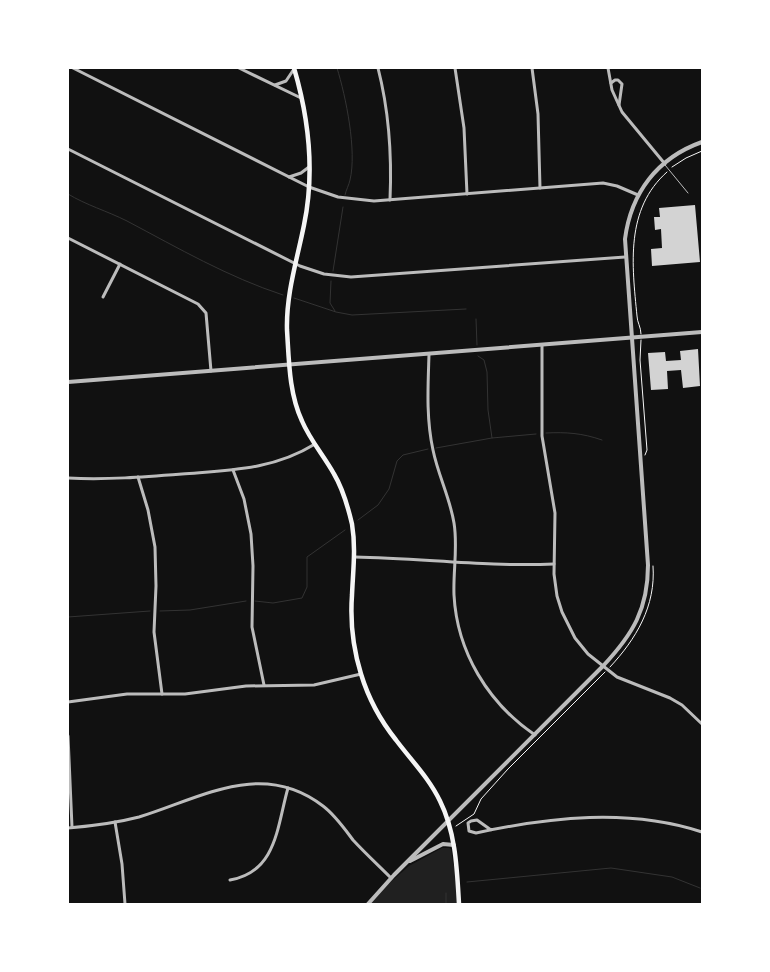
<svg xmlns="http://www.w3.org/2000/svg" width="770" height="972" viewBox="0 0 770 972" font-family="Ubuntu,sans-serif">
	<rect width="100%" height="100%" fill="#111"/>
	<path fill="#202020" d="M442 848H449L451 849 453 864 457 871 459 904H368L377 894 409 866Z"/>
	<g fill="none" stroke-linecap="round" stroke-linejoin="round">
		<g stroke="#333" stroke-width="1">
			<path d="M337 68C346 97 357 151 350 180 349 185 346 190 345 195"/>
			<path d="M68 194C86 205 107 211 127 221 178 248 228 277 283 295"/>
			<path d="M333 271 343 207"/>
			<path d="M331 281 330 303 335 311"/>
			<path d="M294 298 336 312 352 315 466 309"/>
			<path d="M476 319 477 345"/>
			<path d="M478 356 484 360 487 372 488 410 492 438 536 434"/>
			<path d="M546 433C566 432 582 433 602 440"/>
			<path d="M436 448 492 438"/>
			<path d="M358 520 378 505 389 489 397 461 403 455 428 449"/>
			<path d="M255 601 273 603 302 598 307 587V557L345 530"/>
			<path d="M160 611 190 610 246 601"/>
			<path d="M68 617 150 611"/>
			<path d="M467 882 611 868 672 877 700 888"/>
			<path d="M446 893V904"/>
		</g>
	</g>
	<g fill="#d3d3d3">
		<path d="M695 205 700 262 652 266 651 249 662 248 661 229 655 230 654 217H660L659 208Z"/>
		<path d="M698 349 700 386 683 388 681 370 667 371 668 389 651 390 648 353 665 352 666 361 681 360 680 351Z"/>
	</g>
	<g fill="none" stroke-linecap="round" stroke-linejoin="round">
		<g stroke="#f5f5f5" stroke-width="1">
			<path d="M672 167 686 158 702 151"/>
			<path d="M641 334C641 327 637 322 637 316 632 265 625 209 667 172"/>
			<path d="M641 340 640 360 647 450 645 455"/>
			<path d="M610 667C636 639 656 606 653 566"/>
			<path d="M456 826 474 814 481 799 508 769 605 672"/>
		</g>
		<path stroke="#bcbcbc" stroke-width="1" d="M665 165 688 193"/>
		<g stroke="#bcbcbc" stroke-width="3">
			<path d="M73 68 309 187 338 197 374 201 603 183 617 186 638 195"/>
			<path d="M239 68 301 98"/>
			<path d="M378 68C389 111 392 155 390 200"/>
			<path d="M455 68 464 128 467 194"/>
			<path d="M532 68 538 114 540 188"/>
			<path d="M608 68 612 90 622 112 665 164"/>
			<path d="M611 83 615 80H618L622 84 619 105"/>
			<path d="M275 85 286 81 294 69"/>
			<path d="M68 149 300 266 324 274 351 277 625 257"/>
			<path d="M289 177 301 173 309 167"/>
			<path d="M68 238 198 304 206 313 211 371"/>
			<path d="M103 297 120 264"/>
			<path d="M542 346V436L555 513 554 574 557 596 562 612 575 638 588 654 617 677 670 698 682 705 702 724"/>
			<path d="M429 355C428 386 426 418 433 450 438 475 450 498 454 523 458 547 453 571 454 595 457 652 488 703 535 735"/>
			<path d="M233 470 244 499 251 534 253 566 252 627 264 685"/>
			<path d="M138 477 148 510 155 547 156 586 154 632 162 694"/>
			<path d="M68 478C106 480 144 477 182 474 230 470 273 470 315 444"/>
			<path d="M355 557C421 558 487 567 554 564"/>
			<path d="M68 702 127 694H185L246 686 314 685 361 674"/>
			<path d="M68 736 72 827"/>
			<path d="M115 822 122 864 125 904"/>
			<path d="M68 828C92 826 116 823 139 817 201 798 262 759 323 806 335 815 344 828 353 840 365 853 378 865 391 878"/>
			<path d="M491 830 477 820 471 821 468 823 469 831 476 833C550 817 629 808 702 832"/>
			<path d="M230 880C277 872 277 826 288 788"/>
		</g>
		<g stroke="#bcbcbc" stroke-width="4">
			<path d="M68 382 702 332"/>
			<path d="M410 861 443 844 454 845"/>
			<path d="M368 904 394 875 603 666C633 634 648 609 648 565L625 239C631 193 657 158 702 142"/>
		</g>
		<path stroke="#f5f5f5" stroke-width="4.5" d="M294 68C309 119 315 172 304 225 297 260 286 294 287 330 289 361 289 393 302 421 310 440 324 456 334 474 343 489 348 507 352 524 356 548 353 571 352 595 350 622 353 648 361 674 368 697 380 720 396 740 411 760 429 778 440 801 456 833 457 870 459 904"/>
	</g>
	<rect width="770" height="972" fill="none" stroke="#ffffff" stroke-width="138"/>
</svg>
